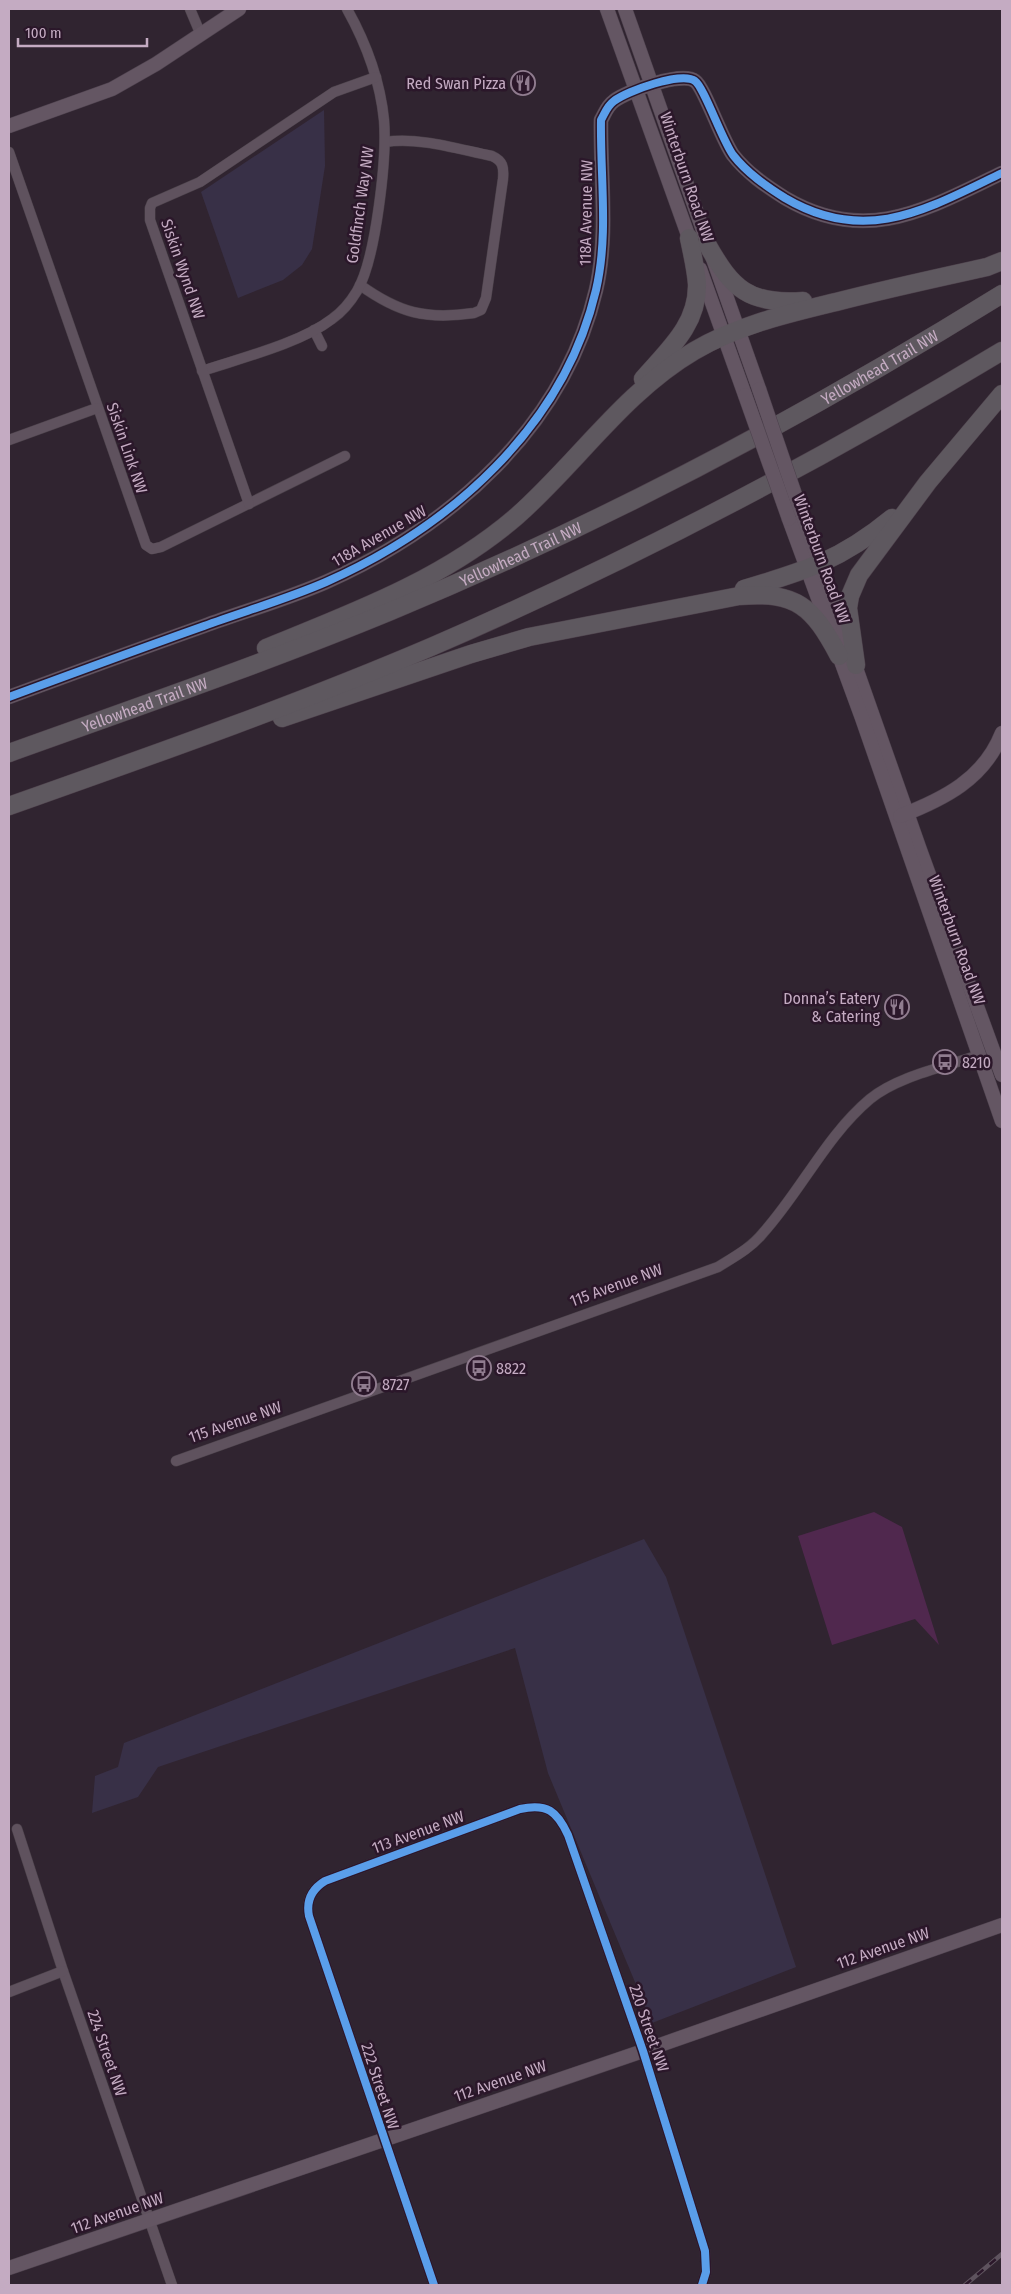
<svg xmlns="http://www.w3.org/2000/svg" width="1011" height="2294" viewBox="0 0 1011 2294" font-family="'Fira Sans Condensed',sans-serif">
	<rect width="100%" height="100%" fill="#302430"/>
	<g fill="#383047">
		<path d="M324 110 325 166 312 249 302 265 283 280 238 298 201 192Z"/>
		<path d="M644 1539 666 1577 796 1967 652 2023 548 1773 515 1648 158 1767 138 1797 92 1813 95 1776 118 1767 124 1743Z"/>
	</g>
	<path fill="#50284e" d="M874 1512 902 1527 939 1645 915 1619 832 1645 798 1536Z"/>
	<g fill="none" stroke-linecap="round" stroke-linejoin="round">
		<defs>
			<g id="street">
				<path d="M190 9 201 35"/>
				<path d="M9 152 146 545 152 549 161 547 345 456"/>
				<path d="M360 285C399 313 426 320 474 313L481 310 486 298 503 179C504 167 503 161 492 156 457 149 420 137 385 142"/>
				<path d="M314 330 322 346"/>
				<path d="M202 371C241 358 301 343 332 319 342 312 351 301 357 291 376 259 387 157 384 120 380 80 366 43 347 9"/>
				<path d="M9 440 97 408"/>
				<path d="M249 504 150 220V208L152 203 200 182 334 92 376 77"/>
				<path d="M176 1461 718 1267C734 1257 751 1248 763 1233 801 1191 826 1136 870 1099 898 1076 945 1067 979 1055"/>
				<path d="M17 1829 63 1971 172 2285"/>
				<path d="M9 1992 63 1971"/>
				<path d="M434 2285 309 1916C306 1901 312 1889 325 1881L520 1809C547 1803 557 1811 568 1835L643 2051 705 2251 706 2272 702 2285"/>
			</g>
			<g id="secondary">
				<path d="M607 9 692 246"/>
				<path d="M625 9 759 389"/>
				<path d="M9 126 112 89 156 64 239 9"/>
				<path d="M700 269 745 395"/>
				<path d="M801 512 920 850 1002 1075"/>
				<path d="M789 519 862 718 1002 1121"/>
				<path d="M9 697C74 673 139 649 204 626 245 611 287 599 326 582 450 527 564 427 596 290 609 234 600 176 601 120 605 113 607 106 614 101 627 91 682 71 695 81 704 87 722 140 733 155 747 173 766 186 785 198 866 246 927 209 1002 173"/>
				<path d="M900 816C944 799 984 779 1002 733"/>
				<path d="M9 2268 643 2051 1002 1925"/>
			</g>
			<g id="highway">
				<path d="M707 244C732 289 749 305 803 301"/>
				<path d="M643 379C668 350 698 325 697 284 696 269 692 253 689 238"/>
				<path d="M744 589C805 571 841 560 892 518"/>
				<path d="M266 648C355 612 444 579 517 516 577 463 624 392 694 351 738 325 787 314 836 302 886 289 937 278 987 267L1002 261"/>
				<path d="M856 665 848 608 850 596 859 575 928 482 1002 394"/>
				<path d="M282 718 471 654 529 637 739 596C797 591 813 607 839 656"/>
				<path id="s1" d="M9 753C137 707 265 663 391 611 603 523 807 415 1002 294"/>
				<path d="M9 806C150 756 293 706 431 647 628 562 818 462 1002 351"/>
			</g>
		</defs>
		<use href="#street" stroke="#4a4049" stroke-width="11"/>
		<use href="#secondary" stroke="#4d414d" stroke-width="15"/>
		<use href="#highway" stroke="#4d404b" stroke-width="19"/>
		<use href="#street" stroke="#5f525e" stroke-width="10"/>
		<use href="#secondary" stroke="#645663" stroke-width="14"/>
		<use href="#highway" stroke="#5e585f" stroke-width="18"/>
		<defs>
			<path id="rail" d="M965 2285 1002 2254"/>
		</defs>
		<use href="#rail" stroke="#5e535e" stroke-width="4.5"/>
		<use href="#rail" stroke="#2b172a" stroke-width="2.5" stroke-dasharray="8" stroke-linecap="butt"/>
		<defs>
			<g id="secondary-bridge">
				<path d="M759 389 801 512"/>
				<path d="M745 395 789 519"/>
			</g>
		</defs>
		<use href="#secondary-bridge" stroke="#4d414d" stroke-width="15" stroke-linecap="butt"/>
		<use href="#secondary-bridge" stroke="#645663" stroke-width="14"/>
		<defs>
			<g id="cycleway">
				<path d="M9 697C74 673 139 649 204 626 245 611 287 599 326 582 450 527 564 427 596 290 609 234 600 176 601 120 605 113 607 106 614 101 627 91 682 71 695 81 704 87 722 140 733 155 747 173 766 186 785 198 866 246 927 209 1002 173"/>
				<path d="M434 2285 309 1916C306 1901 312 1889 325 1881L520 1809C547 1803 557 1811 568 1835L643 2051 705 2251 706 2272 702 2285"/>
			</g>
		</defs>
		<use href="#cycleway" stroke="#2b172a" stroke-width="11"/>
		<use href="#cycleway" stroke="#5a9eea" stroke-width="8"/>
	</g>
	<defs>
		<symbol id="restaurant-ring" viewBox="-11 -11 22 22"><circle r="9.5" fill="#2b172a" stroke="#907c8f" stroke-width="1.5"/><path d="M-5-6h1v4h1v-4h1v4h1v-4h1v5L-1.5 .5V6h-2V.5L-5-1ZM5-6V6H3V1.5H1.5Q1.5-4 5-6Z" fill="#907c8f"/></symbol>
		<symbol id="bus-ring" viewBox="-11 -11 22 22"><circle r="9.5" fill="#2b172a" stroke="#907c8f" stroke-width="1.5"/><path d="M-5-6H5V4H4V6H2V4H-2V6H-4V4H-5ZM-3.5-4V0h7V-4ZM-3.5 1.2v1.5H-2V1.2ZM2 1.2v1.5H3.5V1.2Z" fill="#907c8f"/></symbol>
	</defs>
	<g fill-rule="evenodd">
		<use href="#restaurant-ring" x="509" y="69" width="28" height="28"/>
		<use href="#restaurant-ring" x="883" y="993" width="28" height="28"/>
		<use href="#bus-ring" x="931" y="1048" width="28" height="28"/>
		<use href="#bus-ring" x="465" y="1354" width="28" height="28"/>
		<use href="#bus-ring" x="350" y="1370" width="28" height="28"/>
	</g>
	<g text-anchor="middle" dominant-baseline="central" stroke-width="5" stroke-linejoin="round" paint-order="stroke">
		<g font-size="16" fill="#c4abc2" stroke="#2b172a" text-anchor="start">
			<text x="506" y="83" text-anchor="end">Red Swan Pizza</text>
			<text x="880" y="998" text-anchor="end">Donna’s Eatery<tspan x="880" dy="18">&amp; Catering</tspan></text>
			<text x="962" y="1062">8210</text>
			<text x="496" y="1368">8822</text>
			<text x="382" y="1384">8727</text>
		</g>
		<g font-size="16" fill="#c4abc2" stroke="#2b172a">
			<text transform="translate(687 177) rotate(71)">Winterburn Road NW</text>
			<text transform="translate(360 205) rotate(-82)">Goldfinch Way NW</text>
			<text transform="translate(586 213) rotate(-89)">118A Avenue NW</text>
			<text transform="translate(183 269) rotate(71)">Siskin Wynd NW</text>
			<text stroke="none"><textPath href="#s1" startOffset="954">Yellowhead Trail NW</textPath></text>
			<text transform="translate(127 448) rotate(71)">Siskin Link NW</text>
			<text transform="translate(379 536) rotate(-30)">118A Avenue NW</text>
			<text stroke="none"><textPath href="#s1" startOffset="549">Yellowhead Trail NW</textPath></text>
			<text transform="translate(822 559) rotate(70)">Winterburn Road NW</text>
			<text stroke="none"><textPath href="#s1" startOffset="144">Yellowhead Trail NW</textPath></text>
			<text transform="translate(957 940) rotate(70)">Winterburn Road NW</text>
			<text transform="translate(616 1285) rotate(-20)">115 Avenue NW</text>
			<text transform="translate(235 1422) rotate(-19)">115 Avenue NW</text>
			<text transform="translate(418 1832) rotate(-20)">113 Avenue NW</text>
			<text transform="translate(883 1948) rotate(-19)">112 Avenue NW</text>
			<text transform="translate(649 2028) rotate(71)">220 Street NW</text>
			<text transform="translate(107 2053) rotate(71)">224 Street NW</text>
			<text transform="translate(500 2081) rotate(-19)">112 Avenue NW</text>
			<text transform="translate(380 2086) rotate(72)">222 Street NW</text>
			<text transform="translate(117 2213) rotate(-19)">112 Avenue NW</text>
		</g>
	</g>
	<rect width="1011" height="2294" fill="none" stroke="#c4abc2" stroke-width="20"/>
	<path d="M18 38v8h129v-8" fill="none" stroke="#c4abc2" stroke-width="2.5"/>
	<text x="25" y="38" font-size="15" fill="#c4abc2" stroke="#2b172a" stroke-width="4" paint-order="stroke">100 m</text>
</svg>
